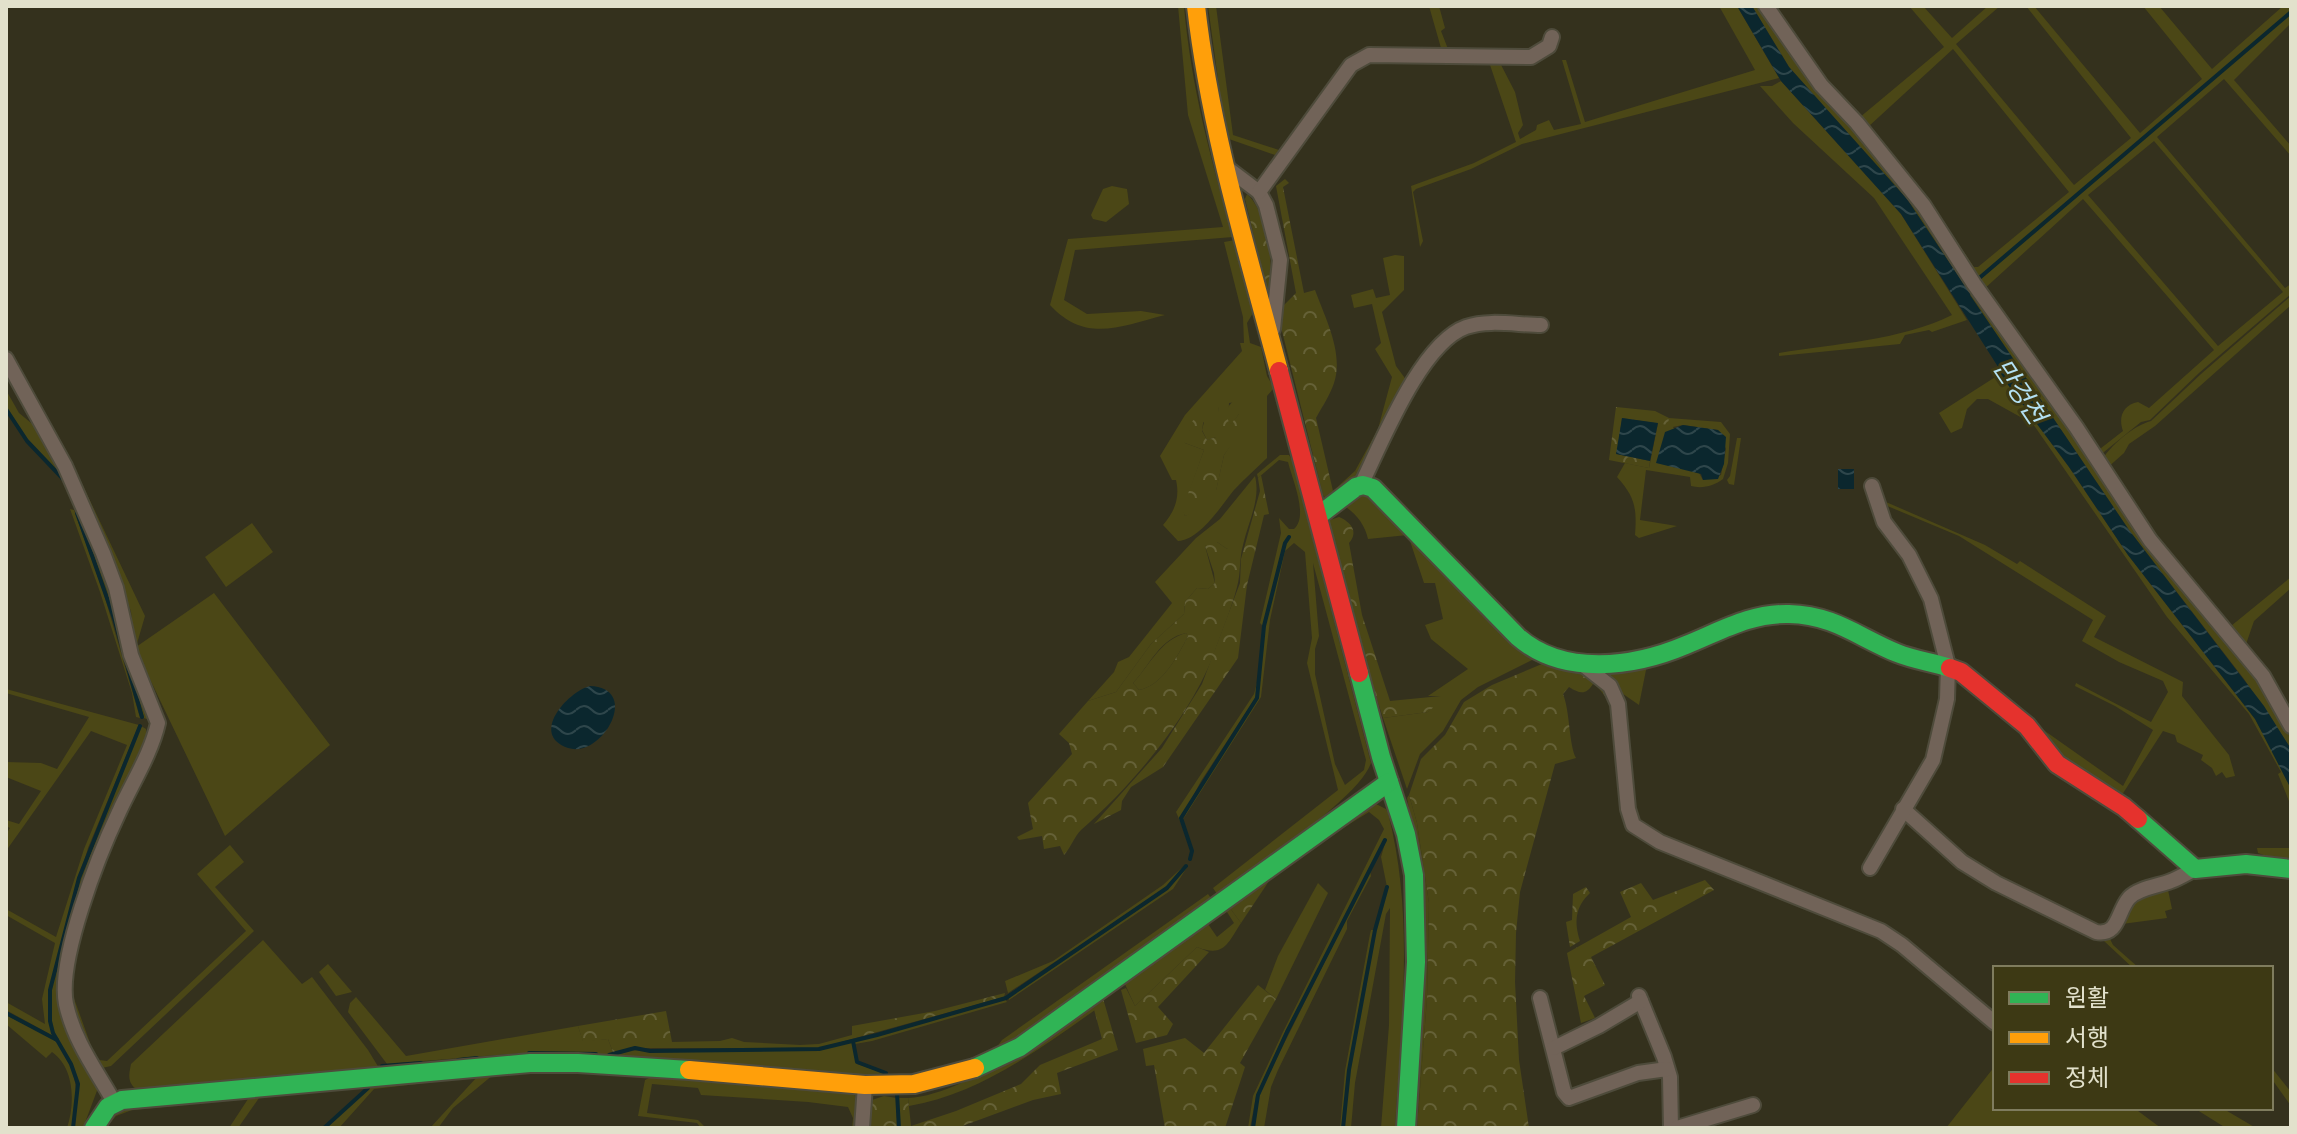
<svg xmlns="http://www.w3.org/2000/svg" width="2297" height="1134" viewBox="0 0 2297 1134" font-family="Ubuntu,'Noto Sans KR',sans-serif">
	<defs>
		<pattern id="forest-crowns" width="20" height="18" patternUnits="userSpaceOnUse" patternTransform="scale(2)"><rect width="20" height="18" fill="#4b4716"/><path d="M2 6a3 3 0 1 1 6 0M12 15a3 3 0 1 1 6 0" fill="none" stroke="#656137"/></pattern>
		<pattern id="water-waves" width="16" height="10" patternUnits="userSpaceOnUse" patternTransform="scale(2)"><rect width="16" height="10" fill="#0b272e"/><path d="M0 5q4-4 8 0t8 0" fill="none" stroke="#2e464b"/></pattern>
	</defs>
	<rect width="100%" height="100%" fill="#34311d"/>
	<g fill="#4b4716" fill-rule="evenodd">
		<path d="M1178 6H1184C1191 87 1211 159 1233 237L1075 250 1064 300 1087 314 1141 311 1165 315C1121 326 1086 344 1050 305L1068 239 1223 227 1188 115Z"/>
		<path d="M1208 6H1216L1233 135 1279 150 1275 155 1226 138Z"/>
		<path d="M1429 6H1439L1445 28 1441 31 1448 49 1441 48Z"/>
		<path d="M1719 6H1737L1779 78 1522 144 1471 169 1416 189 1413 192 1423 241 1420 247 1411 186 1474 163 1516 142 1488 59H1498L1515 92 1523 125 1518 133 1520 139 1536 130 1537 125 1549 120 1554 130 1581 124 1562 60H1566L1585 122 1755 70Z"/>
		<path d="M1752 6H1764L1923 207 2023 357 2240 651 2291 731V749L2244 679 2129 530 1970 295 1973 290 1965 286 1907 199 1789 67Z"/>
		<path d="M1909 6H1923L1952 38 1988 6H2000L1956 44 2074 185 2131 138 2026 6H2034L2140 133 2202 79 2143 6H2159L2212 69 2283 6H2291V11L1976 280 1859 118 1944 47ZM1953 49 2069 192 1978 267H1974L1920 187 1868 127Z"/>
		<path d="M2291 13V23L2234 80 2291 146V156L2224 79 2157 137 2285 288 2291 284V294L2199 373 2150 420 2141 422 2099 456 2096 452 2123 431C2118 417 2123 405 2138 402L2149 408 2214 350 2083 199 1983 290 1977 282ZM2154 141 2283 292 2218 346 2088 195Z"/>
		<path d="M1781 81 1901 214 1967 320 1932 332 1929 330 1905 335 1900 344 1779 356V353C1834 344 1902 340 1952 315L1874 198 1793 123 1760 86H1772Z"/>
		<path d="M1112 186 1127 189 1129 204 1106 222 1093 219 1091 215 1103 189Z"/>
		<path d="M1235 240 1253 313 1247 323 1250 343 1261 347 1267 376 1274 388 1267 396V458C1256 469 1244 479 1234 490 1221 506 1200 540 1178 541L1163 525C1175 511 1180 498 1176 480H1172L1160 456 1185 415 1242 351 1240 343H1244L1243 317 1224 242ZM1238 398C1228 403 1222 414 1231 425L1239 414 1230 446 1224 455 1216 490C1202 497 1199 509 1185 516L1183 510 1204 450 1185 443 1182 431H1189L1204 422 1202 430 1207 440 1216 437 1219 407Z"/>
		<path d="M1395 255 1404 256V290L1382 312 1396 366 1407 381 1359 477 1355 471 1378 429 1392 377 1375 349 1381 343 1372 304 1354 308 1351 295 1373 289 1376 298 1390 295 1383 258Z"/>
		<path d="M2291 296V305L2155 426 2129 444 2124 453 2106 469 2103 458C2114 443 2133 426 2151 421L2201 374Z"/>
		<path d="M6 368 9 376 6 390 19 413 36 427 65 480 28 440 6 407Z"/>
		<path d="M2000 374 2069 467 2128 555 2255 719 2284 771 2291 789V806L2278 774 2281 772 2249 714 2167 617 2033 424 1988 399H1977L1967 409 1962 428 1951 433 1939 413Z"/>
		<path d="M28 382 73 465 145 616 136 647 214 593 330 745 225 836 135 648 131 612 114 561 69 463 26 384Z"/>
		<path d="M1669 418 1721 422 1730 434 1728 463 1723 479C1714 486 1702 489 1691 486L1690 477 1646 470 1640 520 1677 526 1639 538 1635 535C1637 508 1635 497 1617 477L1625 463 1649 468 1658 423 1667 424ZM1683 425 1718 430 1726 449 1721 475 1703 480 1673 427Z"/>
		<path d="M1737 438H1741L1734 485 1729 484 1727 480 1730 476Z"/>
		<path d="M1280 455H1289L1292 460 1371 763C1358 800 1252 868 1217 894L1213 888 1338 790 1307 663 1312 638 1305 552 1294 543 1285 551 1270 620 1261 697 1182 821 1203 782 1258 698 1265 626 1286 544 1290 538 1284 543 1263 626 1260 623 1281 533 1279 518 1289 529H1294C1309 516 1292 479 1288 462L1279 460 1258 478 1257 474ZM1313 563 1366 760 1364 770 1345 785 1335 764 1315 674V649L1319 636Z"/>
		<path d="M1255 476C1261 500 1248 522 1243 545L1227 549 1217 542 1205 546 1215 583 1208 589 1197 588 1185 602 1184 614 1151 644 1116 692 1088 701 1114 672 1118 662 1129 657 1172 603 1155 582 1196 538 1220 519Z"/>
		<path d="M2123 487 2166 548 2231 626 2291 577V588L2254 621 2244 650 2168 558Z"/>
		<path d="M1361 489 1542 655 1478 687 1461 700 1443 731 1420 754 1407 789 1383 718 1428 712 1441 696H1428L1468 669 1431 639 1425 625 1443 619 1435 583H1424L1408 535 1368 539C1365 524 1354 511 1341 504Z"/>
		<path d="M1886 502 1985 545 2017 564 2020 561 2106 616 2094 637 2183 682 2182 696 2229 755 2235 776 2226 778 2222 772 2216 776 2212 768 2201 760 2203 755 2177 742 2175 735 2163 731 2120 798 2064 764 2035 724 2123 786 2153 730 2115 706 2075 686 2076 683 2151 722 2168 692 2163 681 2119 662 2082 641 2093 620 1959 536 1885 505Z"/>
		<path d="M70 509 74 510 103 591 140 718 136 717 132 693 100 592Z"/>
		<path d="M78 511 105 568 152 721 144 718 115 618Z"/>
		<path d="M252 523 273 552 226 587 205 557Z"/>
		<path d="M1775 618 1647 665 1639 705 1613 687 1596 667Z"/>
		<path d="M1186 633 1188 636C1178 656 1162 686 1139 690L1133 683C1150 665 1160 640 1186 633Z"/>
		<path d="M1258 679 1256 697 1201 781 1180 821 1176 812 1254 694Z"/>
		<path d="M6 689 139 725 88 848 67 919 49 990V1021L55 1037 6 1010V1002L45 1024 42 999 55 943 6 915V909L56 937 84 849 127 745 91 731 6 851V834L10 828 6 826V820L19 824 41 791 6 777V762L41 763 57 769 89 717 6 693Z"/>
		<path d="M141 726 146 729V736L116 804 61 970 98 1088 83 1128H74L79 1084 72 1064 54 1032 51 1021V990L80 878Z"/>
		<path d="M1409 795 1417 823 1429 903 1427 999 1417 1128H1414L1425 950V899L1407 798Z"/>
		<path d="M1374 803 1386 809 1388 813C1415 916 1401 1023 1395 1128H1381L1389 1025 1390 908 1386 914 1355 1083 1351 1128H1340L1345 1071 1370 934 1371 930H1375L1348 1070 1347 1086 1376 930 1387 887 1381 857 1386 840 1285 1032 1256 1096 1250 1128H1248L1253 1096 1282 1034 1384 829 1379 820 1369 812 1293 859Z"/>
		<path d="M230 845 244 862 215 887 254 931 111 1066 102 1068 95 1063 72 1008 67 979 94 1054 99 1060 107 1061 246 931 197 874Z"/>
		<path d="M2257 848H2291V865L2258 853Z"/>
		<path d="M1187 863 1166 888 1008 993 1005 981 1053 961 1163 885Z"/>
		<path d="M1188 866 1173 889 1009 1000 1008 996 1168 889Z"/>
		<path d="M1370 871 1371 876 1347 921V929L1278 1070 1271 1087 1264 1128H1253L1258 1096Z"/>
		<path d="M1318 883 1328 893 1276 999 1265 990 1278 956Z"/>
		<path d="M2167 885 2172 909 2165 911 2167 918 2122 924 2110 939 2113 945 2139 968H2133L2104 941 2130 902Z"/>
		<path d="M1208 894 1211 898 1029 1031 993 1052 1002 1040Z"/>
		<path d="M1227 904 1241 923C1228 943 1224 958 1197 947L1135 1006 1123 980ZM1227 912 1234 923 1217 937 1208 924Z"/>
		<path d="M263 940 302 984 312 977 368 1050 379 1068 136 1089C127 1082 129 1074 131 1064Z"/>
		<path d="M328 964 352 992 336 996 319 972Z"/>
		<path d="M356 997 406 1056 578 1026 583 1041 608 1039 614 1055 535 1052 387 1064 348 1012 350 1003Z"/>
		<path d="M1005 999 1007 1002 872 1041 855 1044V1041Z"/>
		<path d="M1092 1002 1095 1010C1038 1050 979 1094 909 1106L908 1098C965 1095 1044 1033 1092 1002Z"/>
		<path d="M6 1015 58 1041C77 1070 80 1095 72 1128H67C75 1104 75 1068 52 1052L46 1058 6 1024Z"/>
		<path d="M852 1042 857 1064 886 1074 888 1078 387 1066 535 1054 614 1056 630 1050 651 1051 819 1050Z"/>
		<path d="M1995 1066V1108H2134L2161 1128H1946Z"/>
		<path d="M2271 1067 2291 1092V1106L2271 1078Z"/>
		<path d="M499 1070 453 1108 438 1128H430L477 1077 374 1089 339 1128H326L369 1087 259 1098 238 1128H229L248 1099 132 1110 116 1116 106 1128H101L119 1109Z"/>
		<path d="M655 1075 854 1092 858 1110V1128H852L853 1118 848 1107 808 1102 701 1095 698 1088 652 1084 647 1113 698 1120 706 1128H701L697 1123 638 1116 645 1080Z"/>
		<path d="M2194 1108H2222L2256 1128H2226Z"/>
	</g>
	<g fill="url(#forest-crowns)" fill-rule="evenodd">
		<path d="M1285 179 1289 183 1283 187 1304 293 1315 290C1325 318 1344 353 1334 383 1330 395 1322 407 1316 418L1333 491 1355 471 1359 477 1327 500 1323 495 1280 323 1282 307 1296 293 1276 186Z"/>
		<path d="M1247 194C1269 214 1273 265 1270 292L1267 290 1245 199Z"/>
		<path d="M1218 392 1238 398 1235 402 1229 403 1228 420 1231 424 1239 414H1247L1246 425 1224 455 1216 491C1202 497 1200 512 1185 516L1182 510 1204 450 1185 443 1178 436 1182 431H1189C1191 422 1193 416 1204 416L1202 431 1207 440 1216 437 1215 427 1219 407 1214 400Z"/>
		<path d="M1616 407 1655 411 1669 418 1668 425 1622 418 1617 454 1650 461 1649 468 1609 460Z"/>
		<path d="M1261 475 1269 514 1264 515 1247 585 1238 658 1163 767 1131 787 1122 801 1121 810 1094 824 1162 748 1202 684 1240 583 1241 559 1260 491 1258 478Z"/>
		<path d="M1339 517C1351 522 1359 532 1349 543L1362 615 1390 701 1441 696 1443 699 1428 712 1383 718 1356 634 1330 525V520Z"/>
		<path d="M1211 542H1217L1227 549 1235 543 1243 545C1239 559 1241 573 1237 587 1231 610 1221 633 1213 656 1189 718 1131 787 1081 830 1074 837 1071 847 1064 855L1060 846 1044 849 1042 836 1019 840 1017 837 1033 829 1028 803 1072 754 1069 743 1059 734 1088 701 1116 692 1151 644 1184 614 1185 602 1197 588 1208 589 1215 583 1214 573 1205 546ZM1186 633 1188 636C1178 656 1162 686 1139 690L1133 683C1150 665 1160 638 1186 633Z"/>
		<path d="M1554 659 1574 664 1609 690 1619 738 1613 737 1609 701 1596 685 1593 684C1586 695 1580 694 1569 687L1563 694C1570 711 1569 746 1576 758L1555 764 1520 892 1516 933 1515 982 1519 1060 1529 1128H1417L1427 999 1429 903 1417 823 1409 795 1421 759 1445 735 1464 702 1492 685Z"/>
		<path d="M1271 877 1269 881 1241 923 1227 904Z"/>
		<path d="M1705 880 1714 890 1591 957 1605 985 1584 996 1595 1018 1581 1023 1567 953 1631 917 1620 892 1641 883 1653 900Z"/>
		<path d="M1586 887 1590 893C1575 907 1574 922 1580 941L1570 947 1566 922 1572 920 1573 894Z"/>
		<path d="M1197 947 1209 952 1158 1007 1173 1024 1167 1035 1136 1043 1121 990 1126 988 1135 1006Z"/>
		<path d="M1258 985 1276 999 1240 1063 1245 1067 1225 1128H1165L1154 1065 1146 1066 1143 1049 1185 1038 1204 1053Z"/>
		<path d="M1005 993 1004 997 819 1048H635L614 1055 608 1039 583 1042 578 1026 666 1011 672 1042 720 1041 732 1038 744 1042 800 1045 819 1044 852 1035V1026L935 1011Z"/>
		<path d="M1102 995 1118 1050 1057 1073 1061 1094 1033 1100 957 1128H899L898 1098H908L911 1126 956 1111 1021 1084 1040 1065 1102 1039 1092 1002Z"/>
		<path d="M884 1096 896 1098 897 1128H869L872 1100Z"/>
	</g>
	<g fill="url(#water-waves)">
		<path d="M1737 6H1752L1789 67 1907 199 1965 286 1970 285 1973 289 1970 295 2129 530 2264 706 2291 749V789L2255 719 2128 555 2069 467 2000 374V370L1901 214 1781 81Z"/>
		<path d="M1622 418 1658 423 1650 461 1616 454Z"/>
		<path d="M1683 425 1718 430 1726 437 1724 464 1718 479 1703 480 1701 474 1656 463 1665 432Z"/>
		<rect x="1838" y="469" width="16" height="20"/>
		<path d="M590 686C642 688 602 759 568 748 529 735 567 692 590 686Z"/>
	</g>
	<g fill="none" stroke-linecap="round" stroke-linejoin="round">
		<g stroke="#0b272e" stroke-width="4">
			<path d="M1977 280 2291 12"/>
			<path d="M6 409 27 441 65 481"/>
			<path d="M77 513 114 618 142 717"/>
			<path d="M1190 859 1192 851 1181 818 1257 698 1264 626 1285 543 1289 537"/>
			<path d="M6 1013 57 1040"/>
			<path d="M853 1041 857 1062 886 1073"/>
			<path d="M529 1053 596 1054"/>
			<path d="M609 1055 635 1048 650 1051 819 1049 877 1035 1006 998 1167 888 1186 866"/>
			<path d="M458 1060 477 1058"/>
			<path d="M382 1066 421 1063"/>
			<path d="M897 1093 899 1128"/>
			<path d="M73 1128 78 1084 71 1064 53 1033 50 1021V990L79 878 140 726"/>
			<path d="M324 1128 368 1088"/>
			<path d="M1253 1128 1258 1095 1287 1032 1385 840"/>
			<path d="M1343 1128 1349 1070 1375 930 1387 887"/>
		</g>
		<defs>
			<g id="street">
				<path d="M1766 6 1821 85 1857 123 1924 206 1974 284 2076 427 2150 540 2263 676 2291 726"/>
				<path d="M1226 167 1259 192 1266 205 1280 260 1273 329"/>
				<path d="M1259 192 1351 65 1369 55 1531 57 1549 46 1552 37"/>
				<path d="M6 359 65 466 103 553 116 588 131 655 158 723C151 754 132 783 119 812 99 854 57 960 66 1004 74 1041 96 1070 114 1102"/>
				<path d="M1361 485C1382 442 1421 343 1466 327 1489 319 1517 325 1541 325"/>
				<path d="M1582 664 1610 686 1618 704 1628 809 1633 825 1660 842 1881 931 1902 945 1995 1023"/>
				<path d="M1903 809 1962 862 1996 883 2096 932C2119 936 2117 912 2129 898 2138 888 2159 886 2171 881 2179 878 2187 873 2195 869"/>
				<path d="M1870 868 1933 760 1947 699 1948 666 1931 599 1909 555 1884 522 1872 486"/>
				<path d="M1639 996 1664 1057 1670 1077 1671 1128"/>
				<path d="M1540 998 1564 1092 1569 1098 1638 1073 1667 1069"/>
				<path d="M1554 1048 1599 1026 1641 1001"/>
				<path d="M862 1128 865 1085"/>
				<path d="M1677 1128 1753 1105"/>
			</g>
			<g id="fast">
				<path d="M1318 516 1356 487 1363 485 1373 488 1518 637C1564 677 1634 667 1686 645 1721 631 1750 613 1789 614 1834 615 1858 637 1897 653 1914 660 1932 662 1950 668"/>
				<path d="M1359 673 1381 757 1406 834 1414 875 1416 962 1406 1128"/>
				<path d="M2138 819 2195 869 2246 864 2291 869"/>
				<path d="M975 1068 1020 1047 1389 782"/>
				<path d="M94 1128 108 1107 122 1100 530 1063H578L689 1070"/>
			</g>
			<g id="slow">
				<path d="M1196 6C1210 130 1247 251 1279 371"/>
				<path d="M689 1070 865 1085 914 1084 975 1068"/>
			</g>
			<g id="jam">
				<path d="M1279 371 1359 673"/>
				<path d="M1950 668 1961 672 2027 726 2057 764 2124 807 2138 819"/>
			</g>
		</defs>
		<use href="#street" stroke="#4e4b3b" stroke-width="18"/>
		<use href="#fast" stroke="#4e4b3b" stroke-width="22"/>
		<use href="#slow" stroke="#4e4b3b" stroke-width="22"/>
		<use href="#jam" stroke="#4e4b3b" stroke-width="22"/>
		<use href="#street" stroke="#716358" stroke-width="14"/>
		<use href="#fast" stroke="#30b455" stroke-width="18"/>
		<use href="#slow" stroke="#ff9f0a" stroke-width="18"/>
		<use href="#jam" stroke="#e5322d" stroke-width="18"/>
	</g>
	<g text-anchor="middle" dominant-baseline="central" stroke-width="6" stroke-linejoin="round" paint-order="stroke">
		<g font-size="26" font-style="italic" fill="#b4e1f3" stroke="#3d3914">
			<text transform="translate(2020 391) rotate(56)">만겅천</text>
		</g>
	</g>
	<rect width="2297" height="1134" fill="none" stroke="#e2e1cc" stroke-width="16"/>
	<rect x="1993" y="966" width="280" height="144" fill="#3d3914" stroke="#7f7c5e" stroke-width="2"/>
	<rect x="2009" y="992" width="40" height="12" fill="#30b455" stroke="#7f7c5e" stroke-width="2"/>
	<text x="2065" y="1006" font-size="24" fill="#e2e1cc">원활</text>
	<rect x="2009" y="1032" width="40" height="12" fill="#ff9f0a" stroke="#7f7c5e" stroke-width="2"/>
	<text x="2065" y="1046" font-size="24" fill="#e2e1cc">서행</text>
	<rect x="2009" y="1072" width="40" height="12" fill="#e5322d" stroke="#7f7c5e" stroke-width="2"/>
	<text x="2065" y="1086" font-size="24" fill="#e2e1cc">정체</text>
</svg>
